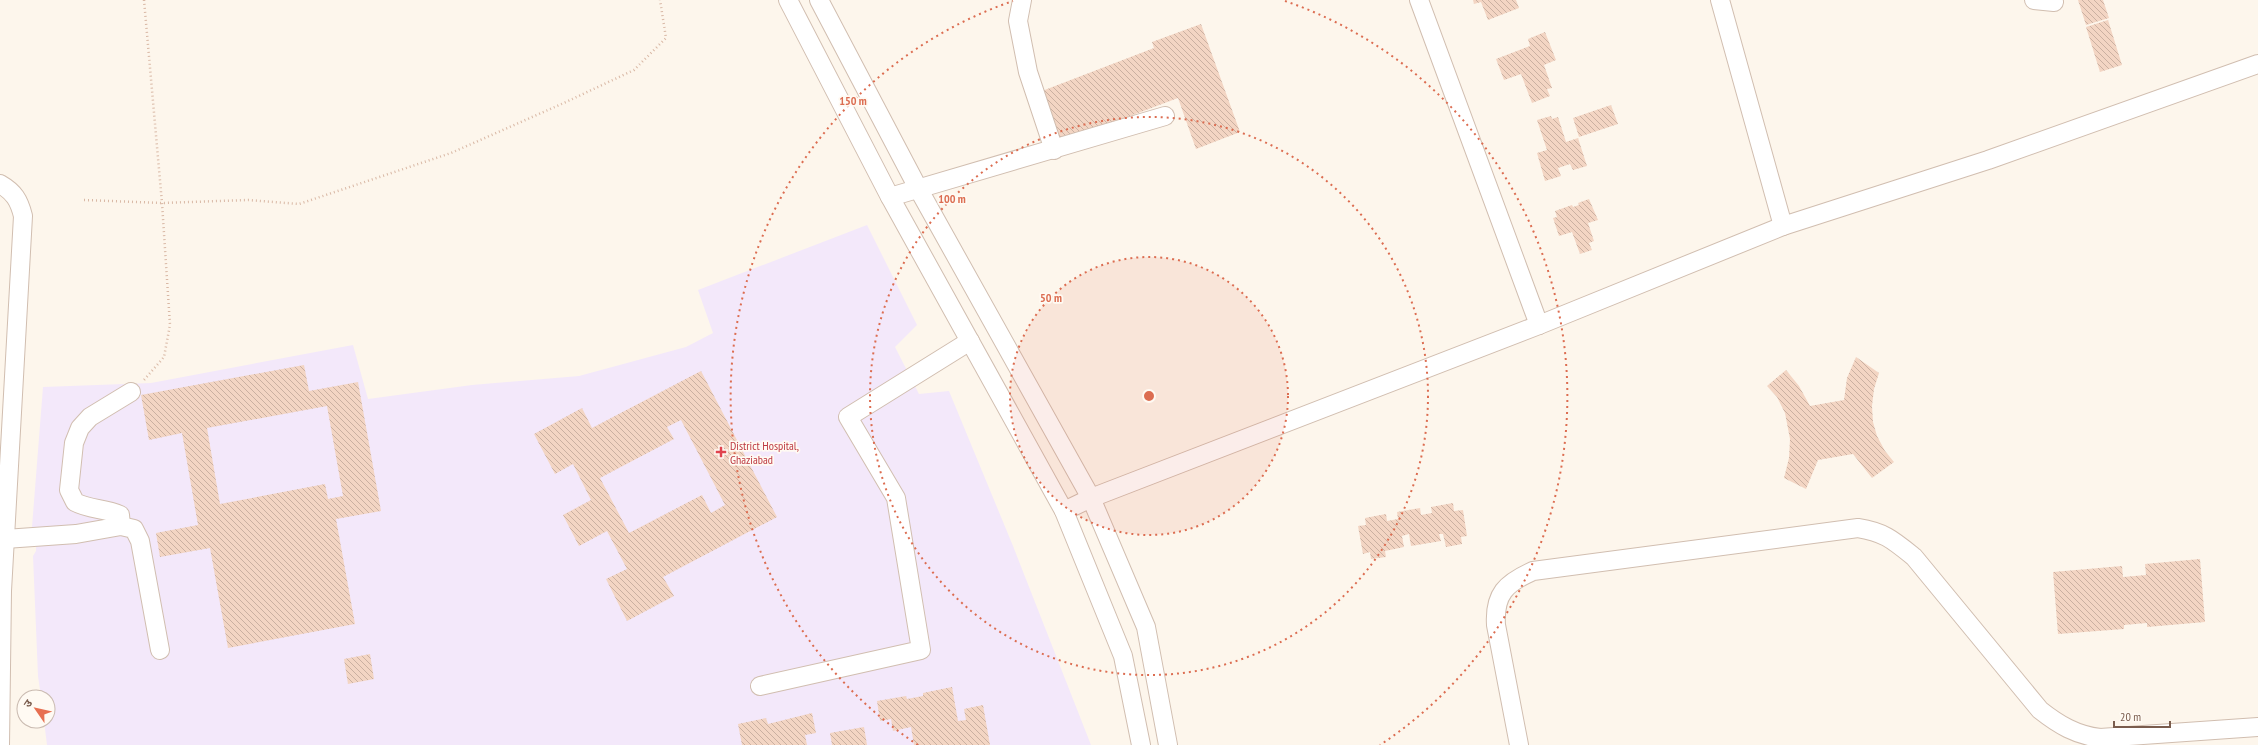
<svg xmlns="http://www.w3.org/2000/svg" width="2258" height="745" viewBox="0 0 2258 745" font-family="'PT Sans Narrow','Noto Sans Devanagari',sans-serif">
	<defs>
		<pattern id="building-back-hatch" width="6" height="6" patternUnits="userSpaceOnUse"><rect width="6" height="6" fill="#f3d5c3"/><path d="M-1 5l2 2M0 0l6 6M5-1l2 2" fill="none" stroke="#cab0a1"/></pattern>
	</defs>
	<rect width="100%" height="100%" fill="#fdf6ec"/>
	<path fill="#f3e8fa" d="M867 225 917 325 895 347 919 394 949 391 1013 546 1091 745H47L44 721H48V697H41L38 676 33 556 36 551V530L32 527 43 387 151 383 353 345 368 399 472 385 579 376 686 347 713 333 698 290Z"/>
	<g fill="url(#building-back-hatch)" fill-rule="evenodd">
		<path d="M1473 0H1516L1519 8 1488 20 1481 2 1474 4Z"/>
		<path d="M2078 0H2103L2109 18 2086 25Z"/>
		<path d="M2108 20 2122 65 2100 72 2086 27Z"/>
		<path d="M1201 24 1240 132 1196 149 1178 98 1061 142 1042 91 1154 48 1152 42Z"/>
		<path d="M1545 32 1556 60 1544 65 1552 88 1547 89 1550 96 1532 103 1521 74 1504 80 1496 59 1530 46 1528 39Z"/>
		<path d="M1611 105 1618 124 1579 137 1573 118Z"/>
		<path d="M1551 116 1552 119 1558 117 1566 142 1578 138 1587 166 1573 170 1570 164 1558 168 1561 176 1545 181 1537 153 1547 150 1537 120Z"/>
		<path d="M1589 199 1598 220 1588 223 1594 241 1589 243 1592 250 1580 254 1572 232 1559 236 1553 218 1557 217 1555 211 1572 205 1573 207 1579 205 1578 203Z"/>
		<path d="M1856 357 1879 373 1874 389 1872 406 1873 422 1877 436 1885 451 1894 462 1872 478 1853 454 1818 460 1806 489 1784 478 1789 458 1790 439 1785 413 1777 397 1767 386 1786 370 1799 386 1810 406 1844 400 1847 378Z"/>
		<path d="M304 365 309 391 358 382 381 511 336 519 355 624 228 648 210 548 160 557 156 533 198 525 182 433 149 440 141 395ZM327 406 343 496 328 499 325 484 220 504 207 428Z"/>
		<path d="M701 371 777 517 663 577 674 596 627 621 606 579 627 569 607 531 579 546 563 515 591 500 573 464 555 474 534 434 582 408 592 428ZM681 420 725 505 711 513 702 495 629 533 600 478 674 439 667 427Z"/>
		<path d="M1453 503 1454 511 1463 510 1467 536 1461 537 1462 544 1446 547 1443 534H1439L1441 541 1411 546 1409 534 1402 536 1404 547 1385 551 1386 557 1371 559 1370 552 1363 554 1358 526 1366 525 1365 518 1386 514 1387 521 1398 519 1397 512 1420 508 1421 515 1432 513 1431 507Z"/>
		<path d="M2200 559 2205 622 2147 627V623L2124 625V629L2058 634 2053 572 2122 566 2123 577 2146 575 2145 564Z"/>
		<path d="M370 654 374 679 348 684 344 659Z"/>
		<path d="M952 687 958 721 966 720 964 709 983 705 990 745H914L911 727 893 731 891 719 880 721 877 701 906 696 907 699 923 696V693Z"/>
		<path d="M812 713 816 733 805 735 807 745H742L738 724 766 718 768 724Z"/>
		<path d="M864 727 867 745H832L830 733Z"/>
	</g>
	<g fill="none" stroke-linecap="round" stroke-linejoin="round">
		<defs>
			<g id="minor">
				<path d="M788 0 890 197 1064 511 1123 656 1141 745"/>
				<path d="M819 0 919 190 1091 498 1146 627 1168 745"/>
				<path d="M1022 0 1018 21 1028 72 1054 150"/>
				<path d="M1419 0 1539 325"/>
				<path d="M1720 0 1783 226"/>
				<path d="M2034 0 2054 2"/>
				<path d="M0 184C14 192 19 200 23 216L2 591 0 745"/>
				<path d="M890 197 1165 116"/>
				<path d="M1064 511 1091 498 1539 325 1783 226 1988 160 2258 64"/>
				<path d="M121 526 120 515C105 508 90 510 75 502L69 490 74 443 80 428 90 417 131 392"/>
				<path d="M5 539 76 534 121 526 134 529 140 541 160 650"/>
				<path d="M760 686 921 650 896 498 848 417 970 341"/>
				<path d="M1519 745 1496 625C1494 594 1506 583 1533 571L1858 528C1884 532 1893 540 1914 557L2040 710C2059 725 2076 735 2100 738L2258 727"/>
			</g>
		</defs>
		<use href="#minor" stroke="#d1beb0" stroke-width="20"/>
		<g stroke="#d9b8a5" stroke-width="2.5" stroke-dasharray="1 3" stroke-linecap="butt">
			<path d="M144 0 162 203 170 325 164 357 144 380"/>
			<path d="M84 200 162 203 248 200 299 204 451 153 566 102 634 70 666 38 660 0"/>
		</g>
		<use href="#minor" stroke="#fff" stroke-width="18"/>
	</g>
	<circle cx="1149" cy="396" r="139" fill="#dc6d51" fill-opacity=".12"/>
	<g fill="none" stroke="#dc6d51" stroke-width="2" stroke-dasharray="2 4">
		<circle cx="1149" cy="396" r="139"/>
		<circle cx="1149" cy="396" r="279"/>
		<path d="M918 745A418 418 0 0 1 1013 1M1285 1A418 418 0 0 1 1380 745"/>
	</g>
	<path fill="#e0444e" stroke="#fffaf3" stroke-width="1.5" d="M719 446h4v4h4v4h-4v4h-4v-4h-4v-4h4z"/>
	<g text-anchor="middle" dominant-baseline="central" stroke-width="3.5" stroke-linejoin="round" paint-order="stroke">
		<g font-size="12" fill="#be3a42" stroke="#fffaf3" text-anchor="start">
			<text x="730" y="445">District Hospital,<tspan x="730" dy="14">Ghaziabad</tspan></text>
		</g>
	</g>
	<circle cx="1149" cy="396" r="6" fill="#dc6d51" stroke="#fffaf3" stroke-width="2"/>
	<g font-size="12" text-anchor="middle" font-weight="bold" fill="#dc6d51" stroke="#fffaf3" stroke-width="3.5" stroke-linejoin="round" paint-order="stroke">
		<text x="853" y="105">150 m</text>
		<text x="952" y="203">100 m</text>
		<text x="1051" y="302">50 m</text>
	</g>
	<g transform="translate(36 709) rotate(304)"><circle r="19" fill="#fffaf3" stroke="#cabbb1"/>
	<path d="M0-3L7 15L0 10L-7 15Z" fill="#e76f51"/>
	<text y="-6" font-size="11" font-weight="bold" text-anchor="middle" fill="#7a5c4d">उ</text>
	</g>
	<path d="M2114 721v6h56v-6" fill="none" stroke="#7a5c4d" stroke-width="2"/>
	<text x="2120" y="721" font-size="12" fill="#7a5c4d" stroke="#fffaf3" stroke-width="3" paint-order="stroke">20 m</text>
</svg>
